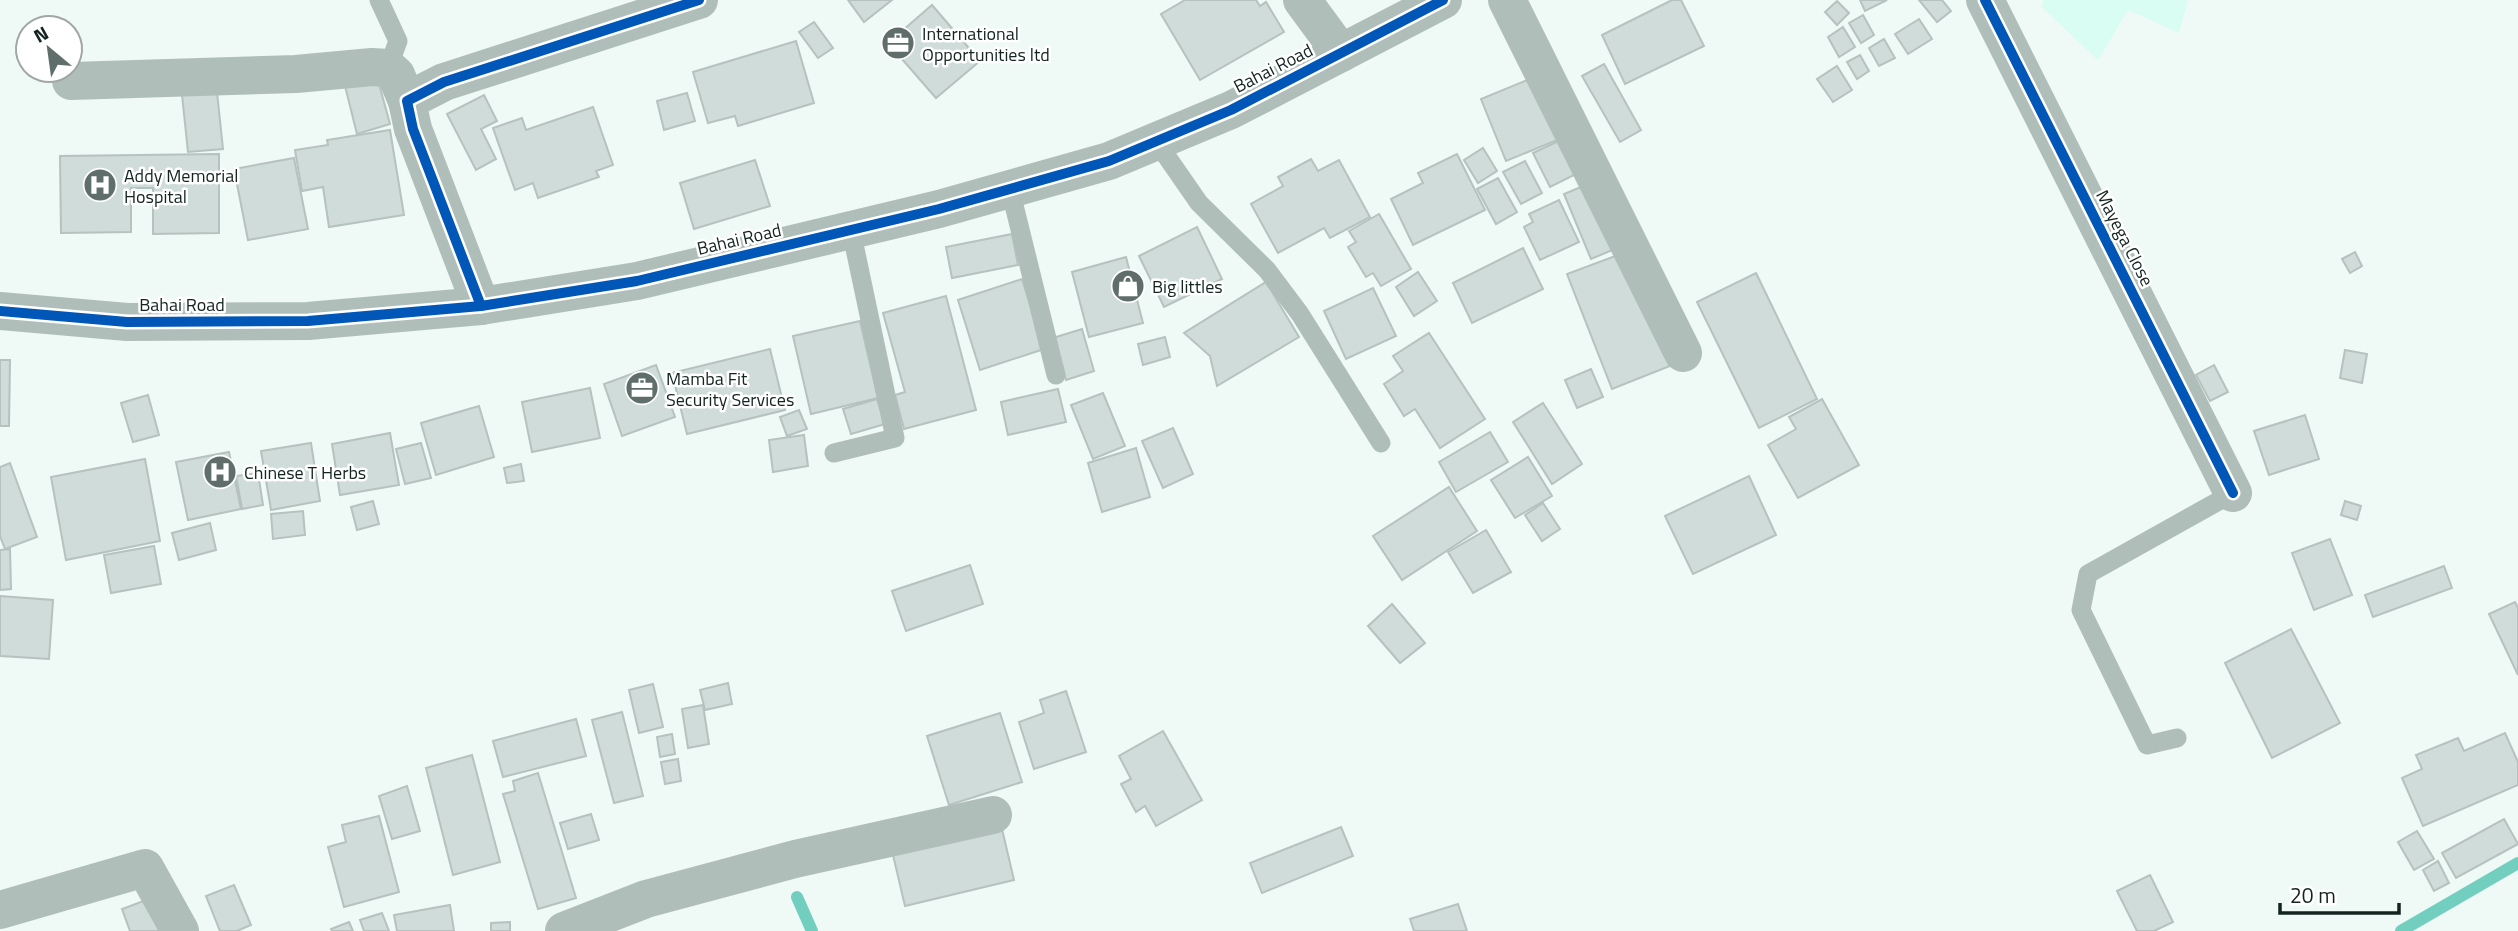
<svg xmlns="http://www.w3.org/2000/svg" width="2518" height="931" viewBox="0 0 2518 931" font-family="'Titillium Web',sans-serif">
	<rect width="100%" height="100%" fill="#eff9f6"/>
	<path fill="#d9fcf3" d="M2044 0H2188L2179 33 2128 10 2098 60 2041 6Z"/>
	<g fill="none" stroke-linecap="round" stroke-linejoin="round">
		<g stroke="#72cfbf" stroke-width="12">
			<path d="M797 897 812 931"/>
			<path d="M2401 931 2518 863"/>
		</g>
	</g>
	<g fill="#cfdcd9" stroke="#b5c2bf" stroke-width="2">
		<path d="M848 0H892L864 22Z"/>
		<path d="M1185 0H1256L1260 6 1266 2 1284 32 1200 80 1161 14Z"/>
		<path d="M1672 0H1681L1704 46 1625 84 1602 35Z"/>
		<path d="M1860 0H1887L1865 11Z"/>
		<path d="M1919 0H1942L1951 11 1937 22Z"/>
		<path d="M1837 1 1849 13 1837 25 1825 12Z"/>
		<path d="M932 5 980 61 936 98 888 43Z"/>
		<path d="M1863 15 1874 35 1861 43 1849 23Z"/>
		<path d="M1919 19 1932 39 1908 54 1895 34Z"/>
		<path d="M814 22 833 48 818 58 799 32Z"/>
		<path d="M1843 27 1855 47 1839 57 1828 37Z"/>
		<path d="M1884 39 1895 58 1879 66 1869 48Z"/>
		<path d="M796 41 814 103 738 126 735 116 708 123 693 72Z"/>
		<path d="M1860 55 1869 71 1857 79 1847 62Z"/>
		<path d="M1604 64 1641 130 1620 142 1582 76Z"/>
		<path d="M1837 66 1852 90 1833 102 1817 79Z"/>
		<path d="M376 73 390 124 357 134 344 82Z"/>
		<path d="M1537 76 1562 138 1506 161 1481 99Z"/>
		<path d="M217 92 223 149 188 152 182 95Z"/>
		<path d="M687 93 695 121 664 130 657 101Z"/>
		<path d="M484 95 497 121 481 129 496 159 476 170 447 114Z"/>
		<path d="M593 107 613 165 596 171 599 177 538 198 533 183 515 190 493 128 522 118 526 130Z"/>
		<path d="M390 130 404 215 329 227 323 187 302 191 295 150 328 145 327 140Z"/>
		<path d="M1567 137 1584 170 1550 187 1533 153Z"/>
		<path d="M1483 148 1497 171 1478 183 1464 160Z"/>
		<path d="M219 154V233L153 234V188H131V232L61 233 60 156Z"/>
		<path d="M1457 154 1485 210 1413 245 1391 199 1423 183 1418 173Z"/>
		<path d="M294 158 308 229 248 240 234 169Z"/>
		<path d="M1311 159 1318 171 1339 160 1370 217 1330 238 1324 228 1278 253 1251 204 1283 186 1278 177Z"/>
		<path d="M755 160 770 206 694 229 680 183Z"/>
		<path d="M1525 161 1542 193 1521 204 1503 172Z"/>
		<path d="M1498 178 1517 212 1496 224 1477 189Z"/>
		<path d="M1595 181 1622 246 1591 259 1564 194Z"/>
		<path d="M1559 200 1579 242 1540 260 1524 227 1533 222 1529 214Z"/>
		<path d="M1379 214 1411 269 1381 286 1373 273 1366 277 1348 247 1356 242 1349 231Z"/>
		<path d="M1197 227 1222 279 1164 307 1139 256Z"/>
		<path d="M1012 234 1018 265 952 278 946 247Z"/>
		<path d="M1523 248 1543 289 1472 323 1453 283Z"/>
		<path d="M1626 252 1670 366 1612 389 1567 274Z"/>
		<path d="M2355 252 2362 266 2350 273 2342 259Z"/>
		<path d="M1126 257 1143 323 1089 337 1072 272Z"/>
		<path d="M1418 272 1437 301 1414 316 1396 287Z"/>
		<path d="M1756 273 1817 399 1759 428 1697 302Z"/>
		<path d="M1022 279 1044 349 980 370 958 300Z"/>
		<path d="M1266 282 1299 337 1217 386 1210 356 1184 333Z"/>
		<path d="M1373 288 1396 336 1346 359 1324 311Z"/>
		<path d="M946 296 976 410 904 429 895 395 905 392 883 313Z"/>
		<path d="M860 321 878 398 811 414 793 336Z"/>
		<path d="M1082 329 1094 371 1066 380 1053 338Z"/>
		<path d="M1429 333 1485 419 1440 448 1415 409 1404 416 1384 384 1403 371 1393 356Z"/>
		<path d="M1165 337 1170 357 1143 365 1138 344Z"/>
		<path d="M770 349 785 410 687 434 672 373Z"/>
		<path d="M2345 350 2367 354 2362 383 2340 378Z"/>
		<path d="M0 360H10L9 426H0Z"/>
		<path d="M656 365 675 417 622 436 604 384Z"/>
		<path d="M2214 365 2228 392 2210 401 2196 375Z"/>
		<path d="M1591 369 1603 397 1577 408 1565 380Z"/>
		<path d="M590 388 600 438 532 452 522 402Z"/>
		<path d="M1058 389 1066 422 1008 435 1001 402Z"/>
		<path d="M1103 393 1125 446 1093 459 1071 405Z"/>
		<path d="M148 395 159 435 133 442 121 403Z"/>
		<path d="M877 399 885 424 851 434 843 409Z"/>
		<path d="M1822 399 1859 465 1798 498 1768 445 1796 429 1789 417Z"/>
		<path d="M1543 403 1582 464 1552 484 1513 422Z"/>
		<path d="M479 406 494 457 436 475 421 423Z"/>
		<path d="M799 410 807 429 787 436 780 417Z"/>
		<path d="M2305 415 2319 459 2269 475 2254 431Z"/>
		<path d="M1173 428 1193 474 1163 488 1142 441Z"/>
		<path d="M1490 432 1508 462 1456 492 1439 462Z"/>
		<path d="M390 433 399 485 340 495 332 444Z"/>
		<path d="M804 435 808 466 773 472 769 440Z"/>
		<path d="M311 443 320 501 271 510 261 451Z"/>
		<path d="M421 443 431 478 405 484 396 449Z"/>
		<path d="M1136 448 1150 497 1102 512 1088 463Z"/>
		<path d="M229 452 241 509 188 520 176 462Z"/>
		<path d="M1528 457 1552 496 1515 518 1491 480Z"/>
		<path d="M145 459 160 541 66 560 51 477Z"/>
		<path d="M10 463 37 537 5 549 0 536V467Z"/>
		<path d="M521 464 524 481 507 483 504 468Z"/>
		<path d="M258 473 263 505 242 509 236 476Z"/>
		<path d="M1749 476 1776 535 1693 574 1665 516Z"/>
		<path d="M1449 487 1477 531 1402 580 1373 536Z"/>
		<path d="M373 501 379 524 357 530 351 507Z"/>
		<path d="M2345 501 2361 506 2357 520 2341 515Z"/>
		<path d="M1543 503 1560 529 1542 541 1525 515Z"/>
		<path d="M303 511 305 535 273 539 271 514Z"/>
		<path d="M210 523 216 550 179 560 172 533Z"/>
		<path d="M1486 530 1511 572 1473 593 1448 552Z"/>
		<path d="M2330 539 2352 595 2314 610 2292 553Z"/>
		<path d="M154 546 161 584 111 593 104 555Z"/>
		<path d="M10 549 11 589 0 590V550Z"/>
		<path d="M970 565 983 604 906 631 892 591Z"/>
		<path d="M2444 566 2452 588 2373 617 2365 595Z"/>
		<path d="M0 596 53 600 49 659 0 656Z"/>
		<path d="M2515 602 2518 608V675L2489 614Z"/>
		<path d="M1392 604 1425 643 1400 663 1368 626Z"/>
		<path d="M2291 629 2340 723 2272 758 2225 663Z"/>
		<path d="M728 683 732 704 705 710 700 690Z"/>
		<path d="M653 684 663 727 639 733 629 690Z"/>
		<path d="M1066 691 1086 752 1034 769 1019 722 1044 713 1040 700Z"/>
		<path d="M703 705 709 744 688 748 682 709Z"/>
		<path d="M622 712 643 796 614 803 592 720Z"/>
		<path d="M1000 713 1022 782 949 805 927 736Z"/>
		<path d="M576 719 586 756 503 777 493 741Z"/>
		<path d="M1163 731 1202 800 1156 826 1145 806 1136 812 1121 784 1131 779 1119 756Z"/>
		<path d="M2505 733 2518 762V785L2423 826 2402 778 2422 769 2416 755 2458 738 2464 751Z"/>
		<path d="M672 734 675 754 660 757 657 737Z"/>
		<path d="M472 755 500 862 453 875 426 768Z"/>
		<path d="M678 759 681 781 665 784 661 762Z"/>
		<path d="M538 773 576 898 538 909 503 794 515 791 513 781Z"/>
		<path d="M407 786 420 831 392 839 379 796Z"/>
		<path d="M591 814 599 840 568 849 560 823Z"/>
		<path d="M379 816 399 892 344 907 328 847 346 842 342 825Z"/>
		<path d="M2504 819 2518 844 2456 878 2442 853Z"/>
		<path d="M1341 827 1353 856 1262 893 1250 863Z"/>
		<path d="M1002 829 1014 880 905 906 893 855Z"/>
		<path d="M2417 831 2434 859 2414 870 2398 842Z"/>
		<path d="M2438 861 2449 883 2434 891 2423 870Z"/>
		<path d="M2150 875 2173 922 2154 931H2137L2117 891Z"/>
		<path d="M234 885 251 925 237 931H220L206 896Z"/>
		<path d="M154 897 166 931H130L122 909Z"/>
		<path d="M1458 904 1467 931H1414L1410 919Z"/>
		<path d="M450 905 454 931H397L394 915Z"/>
		<path d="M382 913 389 931H364L360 920Z"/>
		<path d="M349 922 353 931H332L331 929Z"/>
		<path d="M510 922V931H491V923Z"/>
	</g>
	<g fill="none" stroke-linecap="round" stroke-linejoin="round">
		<g stroke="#b0beba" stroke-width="19">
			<path d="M379 0 398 41 388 68"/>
			<path d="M1156 141 1199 203 1267 270 1300 314 1381 443"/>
			<path d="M1010 189 1056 375"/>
			<path d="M834 453 895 438 851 230"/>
			<path d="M2177 738 2147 745 2081 610 2088 574 2233 493"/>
		</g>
		<g stroke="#b0beba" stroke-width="38">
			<path d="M1302 0 1341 53"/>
			<path d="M1507 0 1683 353"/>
			<path d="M1985 0 2233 493"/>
			<path d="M71 81 296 74 372 67 388 68 396 75 407 101"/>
			<path d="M481 306 413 129 407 101 444 82 699 0"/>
			<path d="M0 910 145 868 180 931"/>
			<path d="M564 931 646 899 795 859 993 815"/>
		</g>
		<path stroke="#b0beba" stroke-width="38" d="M0 311 127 322 308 321 481 306 637 281 939 209 1109 161 1231 110 1443 0"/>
		<defs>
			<g id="cycleway">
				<path d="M1985 0 2233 493"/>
				<path d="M481 306 413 129 407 101 444 82 699 0"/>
				<path d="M0 311 127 322 308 321 481 306 637 281 939 209 1109 161 1231 110 1443 0"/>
			</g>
		</defs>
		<use href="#cycleway" stroke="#fff" stroke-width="15"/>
		<use href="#cycleway" stroke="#0057b8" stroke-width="10"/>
	</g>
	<defs>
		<symbol id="office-disc" viewBox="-11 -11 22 22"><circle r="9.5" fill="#5f6e6b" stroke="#fff"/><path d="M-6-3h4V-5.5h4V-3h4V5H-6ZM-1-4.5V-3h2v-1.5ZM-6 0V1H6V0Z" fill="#fff"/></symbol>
		<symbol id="hospital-disc" viewBox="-11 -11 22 22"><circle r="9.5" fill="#5f6e6b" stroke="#fff"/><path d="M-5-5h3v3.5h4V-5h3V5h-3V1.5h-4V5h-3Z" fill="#fff"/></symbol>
		<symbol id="shop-disc" viewBox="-11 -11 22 22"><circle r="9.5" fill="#5f6e6b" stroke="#fff"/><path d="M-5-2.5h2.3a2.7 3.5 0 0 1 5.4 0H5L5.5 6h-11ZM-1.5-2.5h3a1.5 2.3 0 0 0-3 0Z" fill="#fff"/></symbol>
	</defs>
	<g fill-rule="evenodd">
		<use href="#office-disc" x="879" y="24" width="38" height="38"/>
		<use href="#hospital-disc" x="81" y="166" width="38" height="38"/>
		<use href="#shop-disc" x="1109" y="267" width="38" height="38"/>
		<use href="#office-disc" x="623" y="369" width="38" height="38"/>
		<use href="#hospital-disc" x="201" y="453" width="38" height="38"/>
	</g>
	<g text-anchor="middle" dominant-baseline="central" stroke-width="5" stroke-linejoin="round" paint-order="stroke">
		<g font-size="18" fill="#122320" stroke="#fff" text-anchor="start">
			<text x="922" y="33">International<tspan x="922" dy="21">Opportunities ltd</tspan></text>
			<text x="124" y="175">Addy Memorial<tspan x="124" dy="21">Hospital</tspan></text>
			<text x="1152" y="286">Big littles</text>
			<text x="666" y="378">Mamba Fit<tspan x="666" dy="21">Security Services</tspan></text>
			<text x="244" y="472">Chinese T Herbs</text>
		</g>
		<g font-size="18" fill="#122320" stroke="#fff">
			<text transform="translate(1273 68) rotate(-27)">Bahai Road</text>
			<text transform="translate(2125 238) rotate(63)">Mayega Close</text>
			<text transform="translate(739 239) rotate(-13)">Bahai Road</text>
			<text x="182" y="304">Bahai Road</text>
		</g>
	</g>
	<g transform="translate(49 49) rotate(331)"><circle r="33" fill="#ffffff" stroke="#a0a7a6" stroke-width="2"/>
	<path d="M0-5L12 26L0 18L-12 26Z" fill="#5f6e6b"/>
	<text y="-10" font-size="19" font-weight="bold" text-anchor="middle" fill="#122320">N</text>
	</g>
	<path d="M2280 903v10h119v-10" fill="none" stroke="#122320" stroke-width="3.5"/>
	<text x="2290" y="903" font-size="21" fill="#122320" stroke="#ffffff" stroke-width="5" paint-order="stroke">20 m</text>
</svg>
